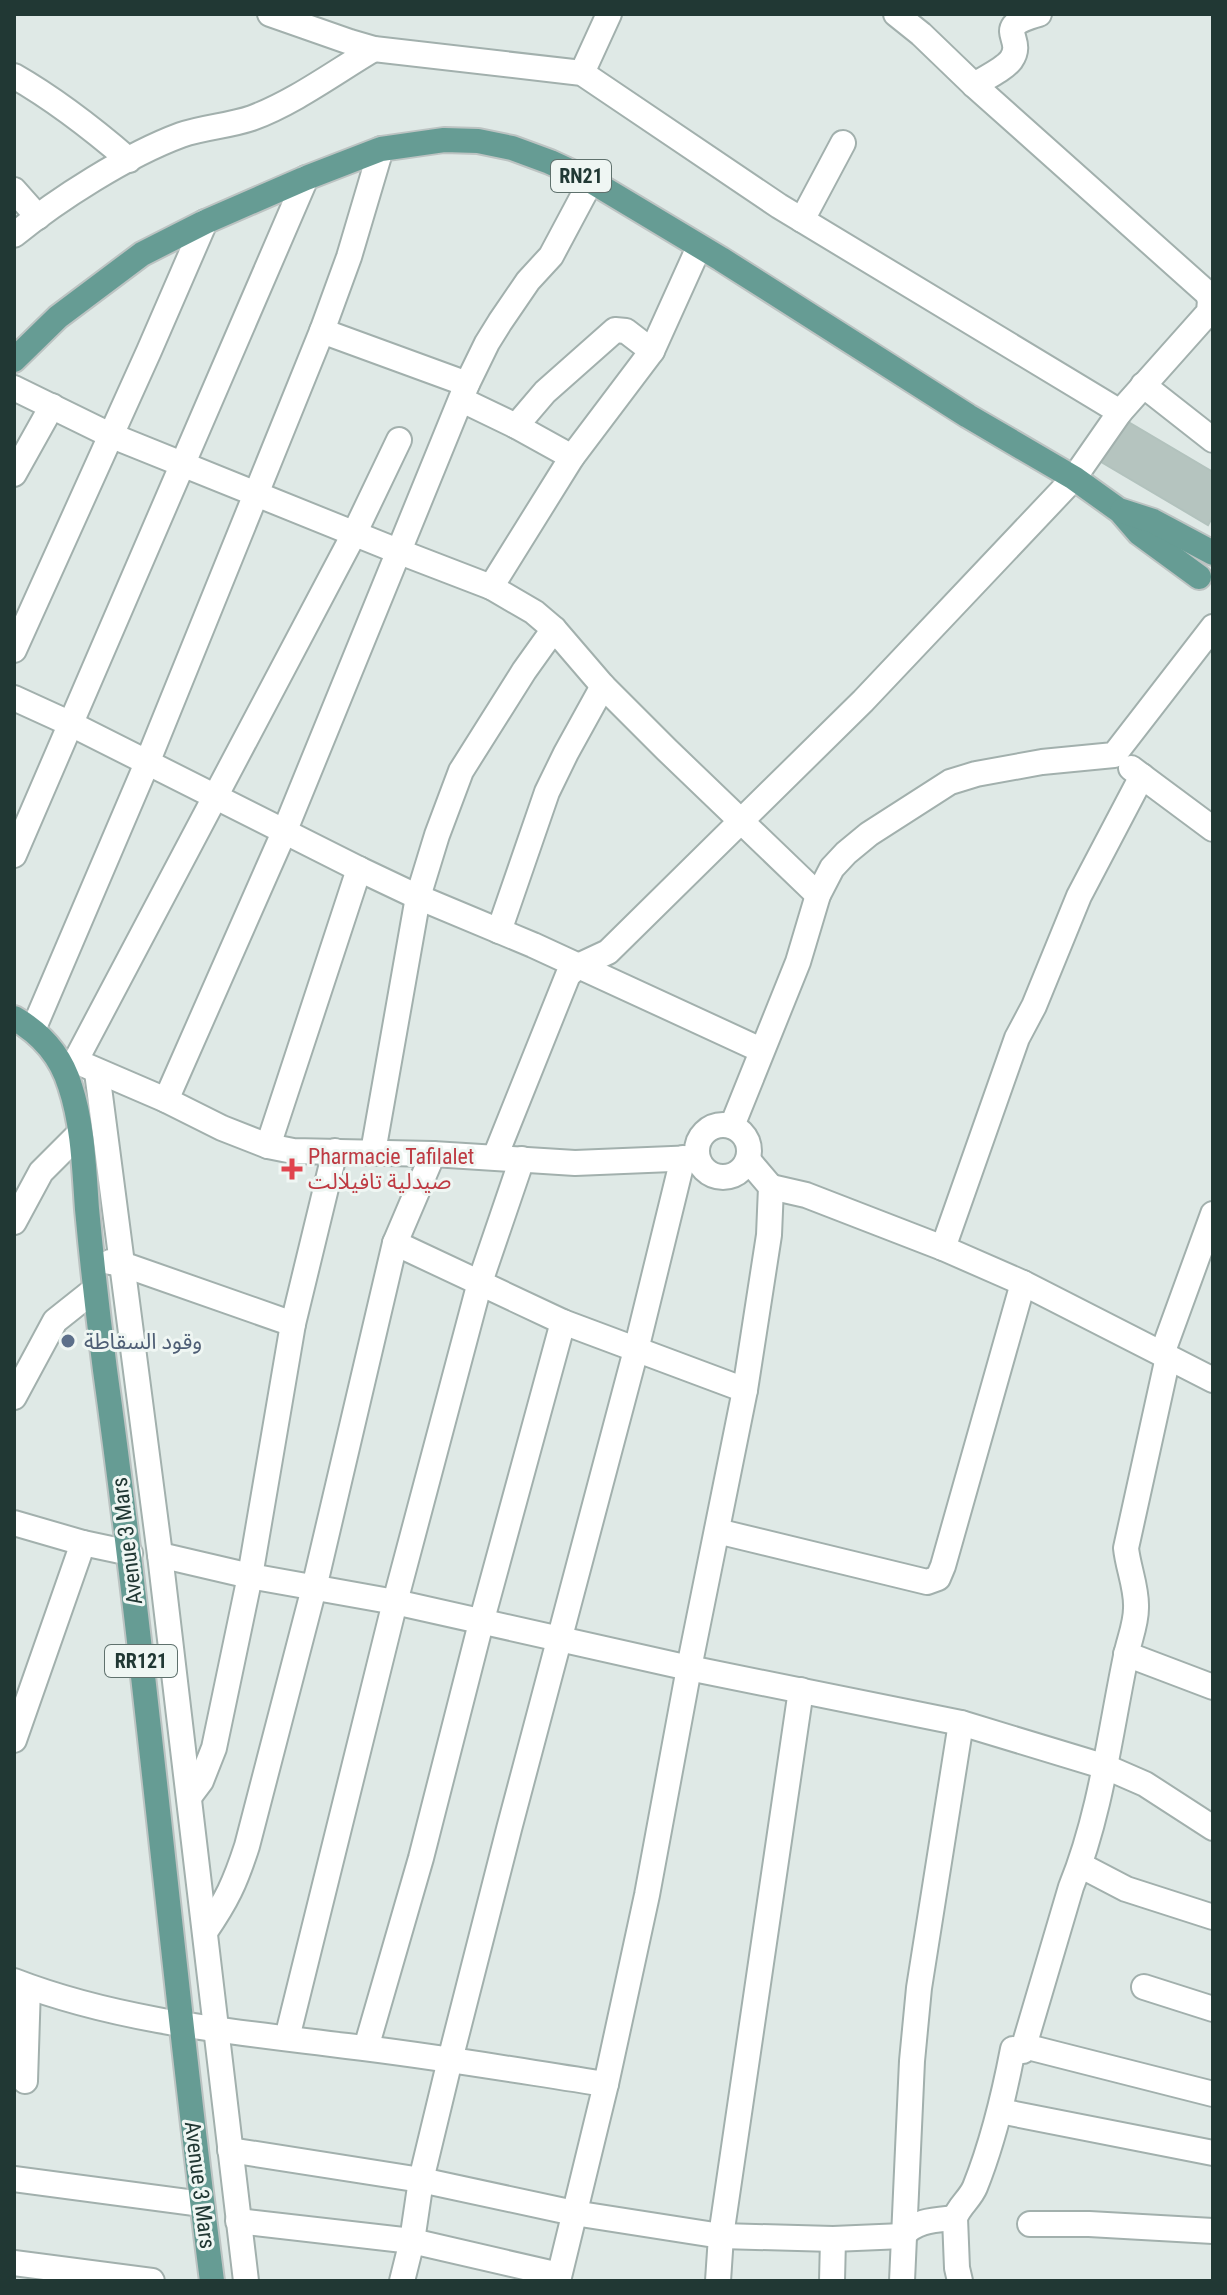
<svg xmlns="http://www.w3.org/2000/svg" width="1227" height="2295" viewBox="0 0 1227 2295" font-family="'Roboto Condensed','Noto Sans Arabic',sans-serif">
	<rect width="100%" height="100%" fill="#dfe9e6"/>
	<path fill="#b5c4bf" stroke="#b2c2bd" stroke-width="2" d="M1120 417 1213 472V516L1208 525 1096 459Z"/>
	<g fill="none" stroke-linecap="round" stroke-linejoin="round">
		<defs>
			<g id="minor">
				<path d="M270 14 350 42 374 49 582 73 779 206 1120 412"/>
				<path d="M582 73 609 14"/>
				<path d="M14 76C56 100 93 129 129 160"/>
				<path d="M974 85C985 78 1003 70 1011 60 1027 37 989 28 1039 14"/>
				<path d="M14 190 38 217"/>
				<path d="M802 220 843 143"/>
				<path d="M14 235C58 199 127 155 181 135 204 127 229 126 252 118 295 102 335 72 374 49"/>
				<path d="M322 331 467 384"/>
				<path d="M1143 385 1213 440"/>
				<path d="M14 388 110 435 400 552 491 587 534 612 554 629 603 686 667 750 818 895"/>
				<path d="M462 400 516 426 572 457"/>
				<path d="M516 426 545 392 615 330 626 331 652 351"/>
				<path d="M14 474 52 406"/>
				<path d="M491 587 572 457 652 351 699 247"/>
				<path d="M14 650 149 351 205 222"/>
				<path d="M14 698 71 724 359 869 418 897 533 945 761 1050"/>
				<path d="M1131 768 1213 829"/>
				<path d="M14 855 306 178"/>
				<path d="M499 931 547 792 566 753 603 686"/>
				<path d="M33 1030 147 763 322 331 349 257 381 149"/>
				<path d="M76 1060 354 534 399 440"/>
				<path d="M87 1066 166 1100 222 1128 268 1146 293 1151 433 1154 575 1163 696 1158"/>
				<path d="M97 1072 160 1555 246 2281"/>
				<path d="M166 1100 285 830 467 384 487 343 500 322 528 281 551 256 591 181"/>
				<circle cx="723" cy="1151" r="26"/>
				<path d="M732 1126 798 962 818 895 832 868 846 853 869 834 950 782 976 774 1042 762 1114 755 1213 627"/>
				<path d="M268 1146 359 869"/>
				<path d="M373 1152 418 897 437 835 461 771 524 671 554 629"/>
				<path d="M495 1157 568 975 578 966 608 952 863 701 1074 478 1120 412 1209 312 1210 300 1207 293 974 85 921 34 896 14"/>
				<path d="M771 1187 806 1195 943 1248 1023 1283 1213 1380"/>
				<path d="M14 1222 41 1172 80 1133"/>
				<path d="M395 1243 563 1322 745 1390"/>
				<path d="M943 1248 1017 1038 1034 1006 1079 896 1142 776"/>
				<path d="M110 1262 122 1264 293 1324"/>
				<path d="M1162 1354 1213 1214"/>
				<path d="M14 1397 55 1321 94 1290"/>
				<path d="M14 1523 83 1543 130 1553"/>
				<path d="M717 1531 927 1582 938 1578 943 1566 1023 1283"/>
				<path d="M160 1555 250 1576 395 1602 689 1668 961 1723 1106 1767 1145 1784 1213 1828"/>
				<path d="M1126 1654 1213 1687"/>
				<path d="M14 1740 83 1543"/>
				<path d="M189 1797 201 1781 214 1748 250 1576 293 1324 335 1151"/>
				<path d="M1080 1865 1126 1889 1213 1917"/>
				<path d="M205 1932C227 1900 235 1883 247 1846L314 1588 395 1243 433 1154"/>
				<path d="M14 1981C120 2022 236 2032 347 2046 434 2056 520 2071 606 2084"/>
				<path d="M1144 1987 1213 2009"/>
				<path d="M287 2038 395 1602 480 1282 522 1159"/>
				<path d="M1024 2046 1213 2094"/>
				<path d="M366 2048 421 1858 481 1623 563 1322"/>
				<path d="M25 2081 28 1987"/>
				<path d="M1000 2111 1213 2153"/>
				<path d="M230 2150 421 2180 574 2213 721 2236 833 2239 903 2236C915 2220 936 2220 955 2218"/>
				<path d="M14 2179 202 2204"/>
				<path d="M238 2221 412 2241 559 2275"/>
				<path d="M1030 2224H1089L1213 2231"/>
				<path d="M14 2263 152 2281"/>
				<path d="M402 2281 412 2241 421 2180 450 2060 509 1829 636 1350 683 1158"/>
				<path d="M558 2281 606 2084 647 1895 689 1668 745 1390 769 1235 771 1187 748 1160"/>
				<path d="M718 2281 721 2236 801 1690"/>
				<path d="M832 2281 833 2239"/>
				<path d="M902 2281 912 2061 919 1988 961 1723"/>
				<path d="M960 2281 957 2268 955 2218C959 2206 970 2199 975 2187 993 2142 1004 2096 1013 2049L1023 2051 1024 2046 1071 1887C1101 1813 1110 1733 1126 1656 1129 1640 1136 1625 1136 1608 1137 1588 1128 1568 1126 1548L1168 1357"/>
			</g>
			<g id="major">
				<path d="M14 360 58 317 142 254 205 222 306 178 381 149 444 140 478 141 512 148 550 162 591 181 721 259 968 416 1074 478 1120 511 1139 533 1199 577"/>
				<path d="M1122 511 1153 521 1213 553"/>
				<path d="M14 1018C42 1034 61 1056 70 1086 83 1125 84 1168 87 1209 92 1263 98 1316 105 1370 147 1673 173 1978 212 2281"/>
			</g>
		</defs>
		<use href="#minor" stroke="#a2b0ad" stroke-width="28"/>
		<use href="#major" stroke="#bcc3c2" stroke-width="28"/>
		<use href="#minor" stroke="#fff" stroke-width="24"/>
		<use href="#major" stroke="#669c94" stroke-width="24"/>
	</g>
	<path fill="#e0444e" stroke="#eff6f3" stroke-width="3" d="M288 1157h8v8h8v8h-8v8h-8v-8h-8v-8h8z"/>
	<circle fill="#5c6f8a" stroke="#eff6f3" stroke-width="3" cx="68" cy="1341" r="8"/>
	<g text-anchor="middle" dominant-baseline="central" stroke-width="6" stroke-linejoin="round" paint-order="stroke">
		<g fill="#eff6f3" stroke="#5f716d" stroke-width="2">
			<rect x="551" y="160" width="60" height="32" rx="6"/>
			<rect x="105" y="1645" width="72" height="32" rx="6"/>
		</g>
		<g font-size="20" font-weight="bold" fill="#213834">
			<text x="581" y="176">RN21</text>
			<text x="141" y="1661">RR121</text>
		</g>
		<g font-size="22" fill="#be3a42" stroke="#eff6f3" text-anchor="start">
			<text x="308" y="1156">Pharmacie Tafilalet<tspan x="308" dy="25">صيدلية تافيلالت</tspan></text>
		</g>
		<g font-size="22" fill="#4e5e75" stroke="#eff6f3" text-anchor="start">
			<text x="84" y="1341">وقود السقاطة</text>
		</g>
		<g font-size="22" fill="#213834" stroke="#eff6f3">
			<text transform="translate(127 1541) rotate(-97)">Avenue 3 Mars</text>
			<text transform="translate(200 2185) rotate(83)">Avenue 3 Mars</text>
		</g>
	</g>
	<rect width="1227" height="2295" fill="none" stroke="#213834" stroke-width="32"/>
</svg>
